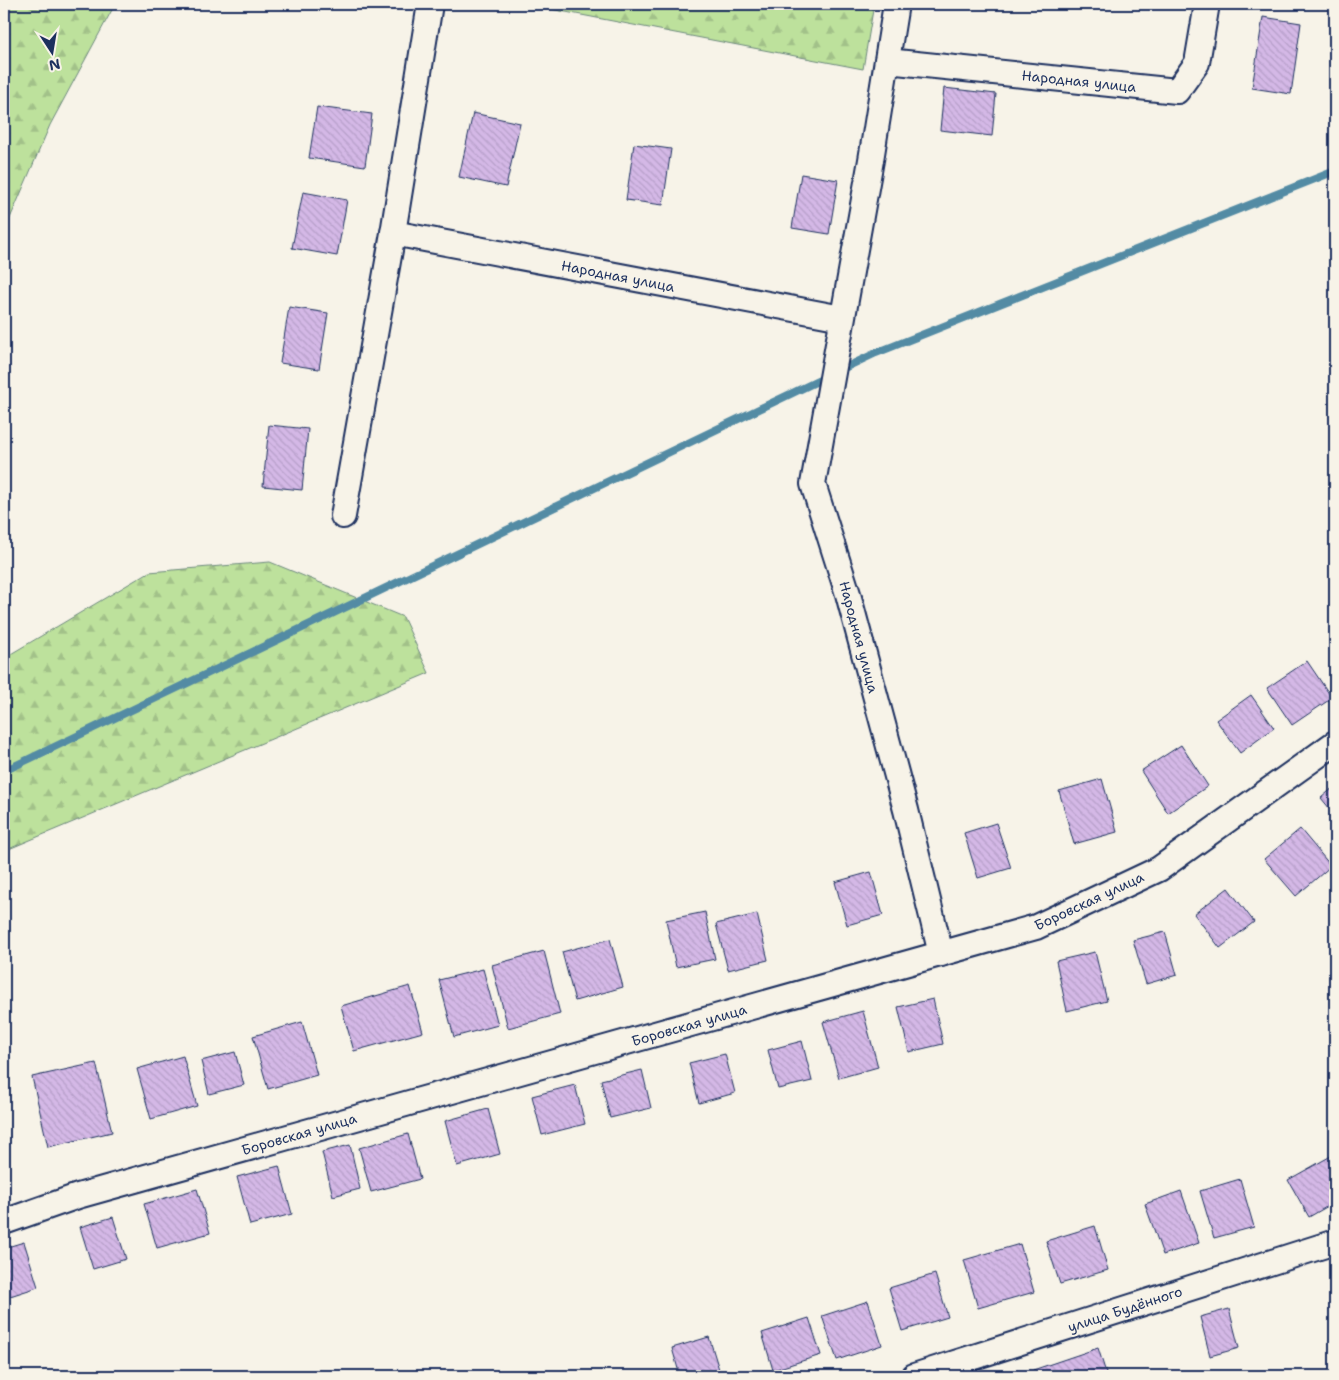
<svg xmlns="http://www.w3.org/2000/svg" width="1339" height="1380" viewBox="0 0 1339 1380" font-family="'Shantell Sans',sans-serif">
	<defs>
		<pattern id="forest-firs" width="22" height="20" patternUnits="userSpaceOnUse" patternTransform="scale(1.25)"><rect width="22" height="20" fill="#bde19c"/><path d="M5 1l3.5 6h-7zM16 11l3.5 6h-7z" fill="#a2c189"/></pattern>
		<pattern id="building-back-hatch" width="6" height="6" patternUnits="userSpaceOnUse" patternTransform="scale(1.25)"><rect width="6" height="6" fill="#d4b8e6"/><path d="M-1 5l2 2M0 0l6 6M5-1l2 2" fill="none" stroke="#b59ec8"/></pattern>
	</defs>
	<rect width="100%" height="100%" fill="#f7f3e8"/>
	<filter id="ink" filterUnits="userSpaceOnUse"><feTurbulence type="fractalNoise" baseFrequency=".02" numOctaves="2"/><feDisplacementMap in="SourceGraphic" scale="10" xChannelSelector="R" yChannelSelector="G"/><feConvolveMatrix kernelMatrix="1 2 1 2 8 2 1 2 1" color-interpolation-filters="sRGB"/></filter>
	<g filter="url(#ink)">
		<g fill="url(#forest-firs)" stroke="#6c887d">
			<path d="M4 4H117L113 8 50 125 11 216 4 230Z"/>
			<path d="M524 4H874L863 69Z"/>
			<path d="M270 562 403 617 429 673 4 851V658L149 572Z"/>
		</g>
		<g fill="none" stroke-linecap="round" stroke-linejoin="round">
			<g stroke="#538ba4" stroke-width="8">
				<path d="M838 371 876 353 1335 171"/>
				<path d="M4 771 828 376"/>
			</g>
		</g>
		<g fill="url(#building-back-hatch)" stroke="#1b2f5e">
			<path d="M1263 17 1301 23 1291 94 1252 88Z"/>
			<path d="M944 88 996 94 992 136 940 130Z"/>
			<path d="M317 107 372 114 365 166 309 158Z"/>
			<path d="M473 113 520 123 506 187 459 177Z"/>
			<path d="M634 144 671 149 663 205 626 200Z"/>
			<path d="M801 174 838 180 829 234 792 228Z"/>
			<path d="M303 192 347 200 337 256 292 248Z"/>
			<path d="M289 307 328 313 319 369 280 363Z"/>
			<path d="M269 425 308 429 302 490 263 486Z"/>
			<path d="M1307 661 1332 698 1292 725 1267 688Z"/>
			<path d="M1251 695 1274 728 1240 753 1216 720Z"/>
			<path d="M1181 745 1208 786 1168 813 1141 771Z"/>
			<path d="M1102 779 1117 832 1074 844 1059 791Z"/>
			<path d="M1335 786V815L1321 798Z"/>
			<path d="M996 823 1011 868 978 878 964 833Z"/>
			<path d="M1300 829 1331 866 1296 896 1264 859Z"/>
			<path d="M871 872 883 915 847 925 835 882Z"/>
			<path d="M1228 888 1254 922 1220 948 1194 914Z"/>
			<path d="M705 912 715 959 676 967 666 920Z"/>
			<path d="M757 914 768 960 728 970 716 924Z"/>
			<path d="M1165 932 1177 975 1146 984 1133 940Z"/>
			<path d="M610 939 623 987 575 1001 562 952Z"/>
			<path d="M544 951 560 1014 508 1028 492 965Z"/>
			<path d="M1095 952 1107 1001 1067 1011 1056 961Z"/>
			<path d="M483 969 498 1025 454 1037 439 980Z"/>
			<path d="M410 986 423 1032 354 1051 341 1006Z"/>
			<path d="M933 999 943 1044 909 1052 898 1007Z"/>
			<path d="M863 1011 878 1067 839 1078 823 1022Z"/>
			<path d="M302 1022 317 1075 268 1089 253 1036Z"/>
			<path d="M802 1041 812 1081 778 1089 768 1050Z"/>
			<path d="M235 1052 244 1085 209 1094 201 1061Z"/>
			<path d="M725 1054 735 1093 699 1103 689 1063Z"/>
			<path d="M183 1056 197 1106 151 1119 137 1069Z"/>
			<path d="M96 1063 112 1132 48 1147 32 1077Z"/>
			<path d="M642 1070 651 1108 610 1118 601 1080Z"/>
			<path d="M575 1085 585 1124 542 1135 532 1096Z"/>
			<path d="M488 1109 500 1154 457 1166 445 1121Z"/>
			<path d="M408 1134 420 1179 371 1192 359 1148Z"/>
			<path d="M350 1145 360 1189 333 1196 322 1152Z"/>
			<path d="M1331 1156 1335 1164V1202L1309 1217 1288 1180Z"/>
			<path d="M279 1166 292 1214 250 1225 237 1177Z"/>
			<path d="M1240 1179 1254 1227 1214 1238 1200 1191Z"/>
			<path d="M197 1189 210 1233 157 1248 144 1204Z"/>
			<path d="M1181 1191 1199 1243 1163 1255 1145 1204Z"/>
			<path d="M113 1217 126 1259 93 1269 80 1227Z"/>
			<path d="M1095 1226 1108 1270 1060 1284 1046 1241Z"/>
			<path d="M24 1242 38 1287 4 1298V1248Z"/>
			<path d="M1020 1244 1034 1292 978 1308 964 1260Z"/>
			<path d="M935 1274 948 1317 902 1331 889 1288Z"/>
			<path d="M868 1301 882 1345 837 1360 822 1316Z"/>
			<path d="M1229 1309 1239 1348 1210 1356 1200 1317Z"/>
			<path d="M809 1318 821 1355 773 1370 762 1333Z"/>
			<path d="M709 1337 721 1376H680L672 1348Z"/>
			<path d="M1098 1348 1107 1376H1035L1033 1370Z"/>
		</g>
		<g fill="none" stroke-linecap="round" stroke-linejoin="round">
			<defs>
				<g id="street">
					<path d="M896 4 871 160 813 484 848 594 906 810 941 954"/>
					<path d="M887 61 1177 91 1197 63 1207 4"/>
					<path d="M393 233 842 318"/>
					<path d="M343 516 393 233 430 4"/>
					<path d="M4 1222 78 1196 1036 927 1159 869 1335 743"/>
					<path d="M914 1376 1335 1242"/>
				</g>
			</defs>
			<use href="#street" stroke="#1b2f5e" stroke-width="28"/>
			<use href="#street" stroke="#f7f3e8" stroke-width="24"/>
		</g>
	</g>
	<g text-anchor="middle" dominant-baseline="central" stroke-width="4" stroke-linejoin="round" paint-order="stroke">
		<g font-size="14" fill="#1b2f5e" stroke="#f7f3e8">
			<text transform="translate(1079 81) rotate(6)">Народная улица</text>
			<text transform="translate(618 276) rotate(11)">Народная улица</text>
			<text transform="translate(859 637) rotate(75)">Народная улица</text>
			<text transform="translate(1089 901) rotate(-25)">Боровская улица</text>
			<text transform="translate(689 1025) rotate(-16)">Боровская улица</text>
			<text transform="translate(299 1134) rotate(-16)">Боровская улица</text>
			<text transform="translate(1125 1309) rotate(-18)">улица Будённого</text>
		</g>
	</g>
	<rect width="1339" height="1380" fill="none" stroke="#f7f3e8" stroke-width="20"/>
	<rect x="10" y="10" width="1319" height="1360" fill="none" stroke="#1b2f5e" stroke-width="2" filter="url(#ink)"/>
	<g transform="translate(52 52) rotate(168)" stroke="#f7f3e8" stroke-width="4" paint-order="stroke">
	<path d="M0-4L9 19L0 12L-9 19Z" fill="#1b2f5e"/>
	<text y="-8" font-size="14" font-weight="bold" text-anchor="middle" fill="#1b2f5e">N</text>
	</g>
</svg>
